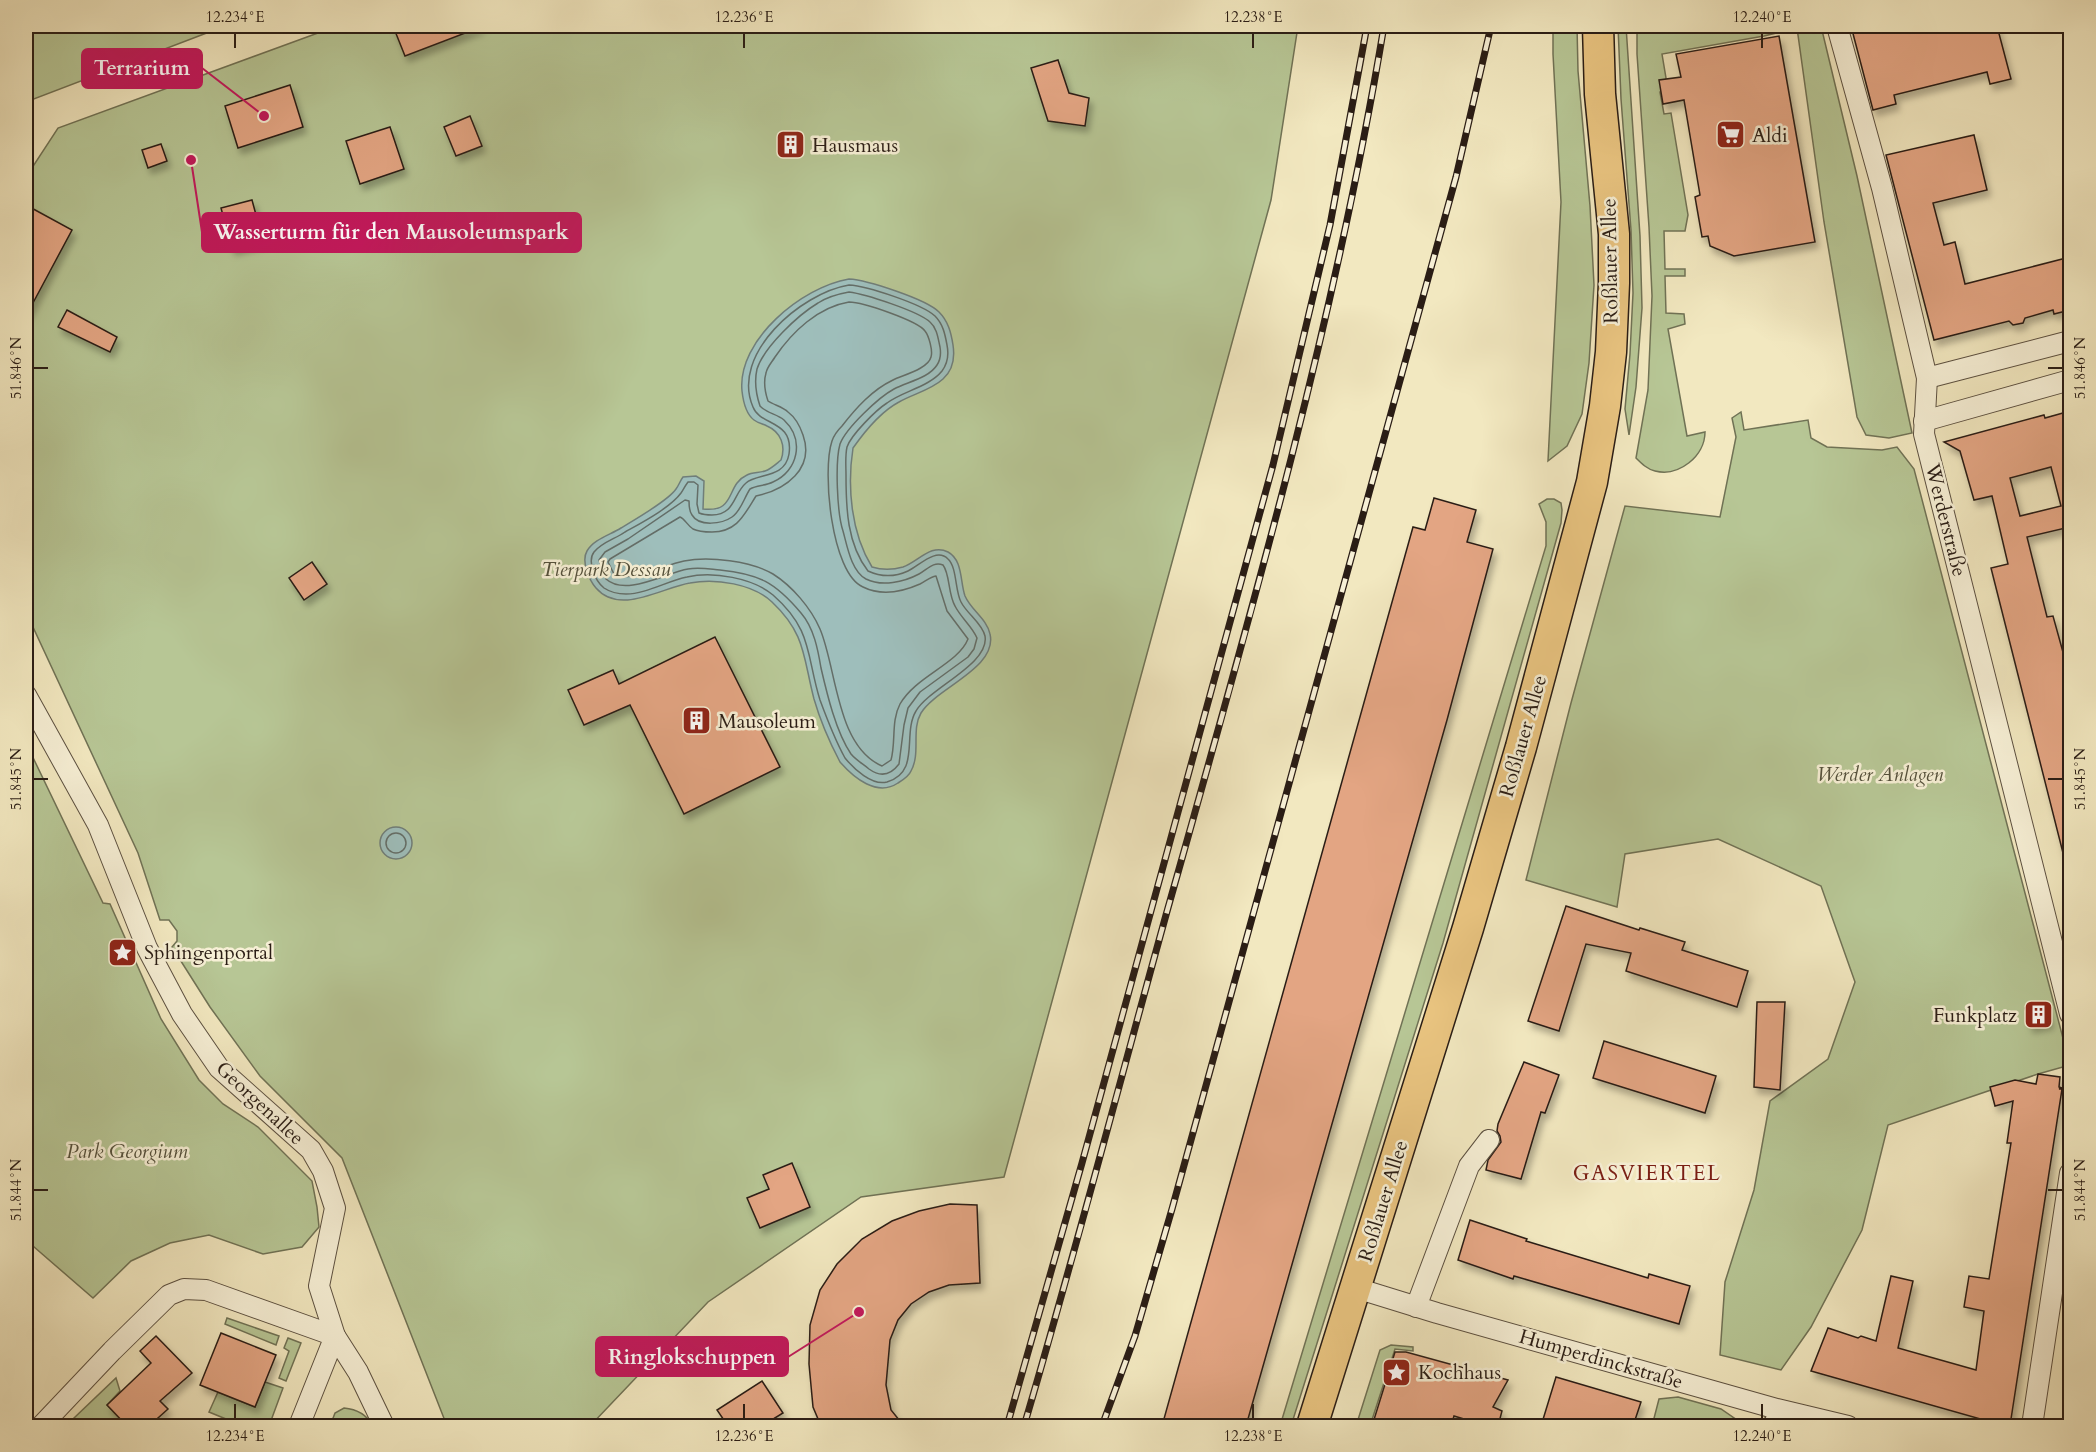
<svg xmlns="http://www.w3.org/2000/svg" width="2096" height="1452" viewBox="0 0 2096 1452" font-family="Cardo,serif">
	<defs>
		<filter id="shadow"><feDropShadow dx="3.5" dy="6" stdDeviation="3" flood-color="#0004"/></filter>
	</defs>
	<rect width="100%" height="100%" fill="#f2e8c0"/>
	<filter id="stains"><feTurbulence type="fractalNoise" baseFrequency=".00333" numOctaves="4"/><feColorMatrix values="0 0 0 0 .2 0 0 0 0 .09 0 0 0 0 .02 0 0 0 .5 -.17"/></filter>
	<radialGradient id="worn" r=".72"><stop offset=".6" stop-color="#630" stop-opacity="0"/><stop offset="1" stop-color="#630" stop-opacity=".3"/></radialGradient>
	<g fill="#b7c695" stroke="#707255" stroke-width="1.5">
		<path d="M26 26H225L26 102Z"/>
		<path d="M337 26H1298L1271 200 1004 1177 861 1197 708 1302 590 1426H447L342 1158 260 1076 210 1007 172 947 177 941V931L169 920H160L138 853 26 612V177L58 128Z"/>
		<path d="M1553 26H1577L1578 71 1590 206 1594 285 1589 363 1582 414 1567 446 1548 461 1561 202 1553 54Z"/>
		<path d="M1618 26H1626L1640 236 1642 308 1636 387 1629 435 1625 409 1630 354 1633 293 1631 230 1621 99Z"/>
		<path d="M1637 26H1821L1857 176 1912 433 1889 438 1866 435 1857 417 1824 222 1797 28 1764 36 1662 54 1668 90 1660 92 1664 114 1671 113 1688 215 1685 231H1664L1665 269H1685V276H1665L1666 313 1684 314 1685 324 1668 329 1687 436 1705 432C1705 456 1679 477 1655 471 1647 469 1642 464 1636 458L1648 390 1652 296 1649 227 1637 54Z"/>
		<path d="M1741 412 1744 430 1808 420 1811 438 1827 447 1882 450 1897 447 1914 469 2070 1065 2038 1074 1888 1125 1862 1230 1811 1327 1781 1370 1720 1355 1725 1282 1754 1190 1770 1101 1828 1059 1855 982 1821 886 1718 839 1625 854 1617 907 1526 880 1571 703 1625 506 1720 517 1736 437 1732 418Z"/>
		<path d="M1547 499H1554L1561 503 1562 510 1561 523 1443 943 1291 1426H1280L1546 546V522L1539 504Z"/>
		<path d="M26 743 103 903 110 904 161 1019 199 1080 223 1104 258 1127 312 1181 317 1207 319 1227 302 1247 263 1254 209 1235 170 1243 131 1261 93 1298 26 1240Z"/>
		<path d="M227 1318 279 1336 276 1345 225 1324Z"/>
		<path d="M288 1338 301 1343 286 1381 279 1378 289 1351 284 1348Z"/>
		<path d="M1391 1345 1413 1347V1351L1395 1349 1370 1426H1356L1380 1350Z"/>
		<path d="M116 1378 120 1391 107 1405 127 1426H82L74 1418Z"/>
		<path d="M265 1382 283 1388 269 1426H243L209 1412 218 1392 255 1407Z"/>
		<path d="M1678 1397 1721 1409 1743 1424 1753 1426H1652L1659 1399Z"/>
		<path d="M344 1408C356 1409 367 1415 373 1426H330L335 1413Z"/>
	</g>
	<g fill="#9ebebb" stroke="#707e79" stroke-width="1.5">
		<path d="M849 279C867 280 926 299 939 312 948 321 951 332 953 345 955 358 953 370 943 379 931 390 913 394 899 402 880 412 865 431 853 448 847 487 851 533 872 567 882 570 892 570 903 567 918 562 931 543 948 552 963 560 960 582 965 596 971 610 987 619 990 634 998 668 936 688 921 713 911 730 921 753 911 771 909 776 903 780 898 783 877 797 854 778 840 762 830 743 820 720 814 699 803 657 806 634 772 602 753 584 716 578 690 583 663 587 620 616 596 588 589 580 581 561 587 551 594 539 610 535 621 528 634 520 668 501 676 489 679 485 680 481 683 477L696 476 704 481 703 509C737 513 725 485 747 475 752 472 759 473 765 471 771 469 776 464 781 460 786 446 781 432 767 426 763 424 758 423 754 420 746 414 743 400 742 391 737 340 802 287 849 279Z"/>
		<circle cx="396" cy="843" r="16"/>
	</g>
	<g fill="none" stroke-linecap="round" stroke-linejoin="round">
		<g stroke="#646e68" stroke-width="1.5">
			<path d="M849 285C867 286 922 304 935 316 943 324 945 334 947 345 949 355 948 363 942 371 929 387 903 391 887 403 876 410 851 435 847 447 845 456 846 466 846 475 846 508 847 544 868 571 881 577 895 577 908 571 919 566 936 547 948 559 957 567 955 591 961 602 967 614 982 623 985 636 990 664 929 688 916 711 902 734 921 772 887 782 872 786 854 769 845 758 835 740 827 719 820 700 806 655 813 630 773 595 753 578 713 571 687 577 667 581 646 594 626 594 619 594 610 592 604 588 595 581 587 561 594 552 602 542 615 539 625 532 641 523 670 508 681 493 683 490 685 486 688 482H694L698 485 697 504 699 513C704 515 707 515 712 515 735 515 733 494 746 483 757 473 785 479 789 454 794 420 760 426 753 407 730 354 801 293 849 285Z"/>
			<path d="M849 292C865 294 918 311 930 322 937 328 938 338 940 347 941 353 941 359 937 365 929 378 907 382 894 389 879 397 846 428 840 444 835 462 837 513 843 531 847 545 851 571 866 579 882 587 904 582 919 574 927 570 933 561 943 565 950 574 948 594 955 606 961 618 972 626 977 638L974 649 968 657 920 692 908 708 904 725 899 764C890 776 880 777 869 769 863 764 856 760 851 754 836 732 827 694 821 668 818 650 814 628 801 613 775 582 759 574 720 570 709 569 699 567 688 569 665 573 626 597 606 579L599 560 605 552 628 539 685 500 689 501C689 506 689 511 692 515 699 527 722 524 732 517 741 511 744 498 750 489 757 485 765 486 773 482 798 471 805 440 784 420 777 414 766 413 760 406 756 394 754 382 757 369 764 347 798 315 818 303 827 297 838 294 849 292Z"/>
			<path d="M849 302C863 302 918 321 925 331 929 336 933 351 931 357 928 369 903 375 893 380 872 390 856 408 842 426 838 430 834 435 832 441 822 470 831 573 863 587 881 596 902 592 920 584 926 581 930 577 936 576L947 611 968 639C958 664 916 676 900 704 891 721 896 742 891 760L882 766C836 746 837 669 820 629 811 608 792 586 773 574 751 561 709 556 684 561 663 565 635 583 614 574L608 562 610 559 680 517C685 519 687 525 693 529 699 532 705 532 712 532 737 532 744 515 756 496 785 490 815 469 803 435 800 426 796 418 788 412 783 407 774 405 768 401 765 392 763 383 766 373 767 367 772 362 775 357 792 332 818 307 849 302Z"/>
			<circle cx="396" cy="843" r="10"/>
		</g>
	</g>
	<g fill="#e3a583" stroke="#2a1d15" stroke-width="1.5" fill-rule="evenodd" filter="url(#shadow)">
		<path d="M393 26H480L481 27 405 56Z"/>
		<path d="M1851 26H1997L2011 79 1990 84 1987 72 1894 95 1896 104 1873 110Z"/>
		<path d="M1779 36 1815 242 1734 256 1710 246 1708 236 1702 237 1695 197 1700 195 1684 100 1663 104 1659 80 1681 77 1676 54Z"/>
		<path d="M1058 60 1069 93 1089 98 1085 126 1048 121 1031 68Z"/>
		<path d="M290 85 303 127 238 148 225 106Z"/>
		<path d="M470 116 482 146 456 156 444 127Z"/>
		<path d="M390 127 404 169 360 184 346 141Z"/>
		<path d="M1974 135 1987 190 1933 203 1944 245 1955 242 1965 284 2070 257V310L2054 314 2053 310 2025 318 2023 323 2013 325 2009 321 1934 340 1886 155Z"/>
		<path d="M161 144 167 161 148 168 142 150Z"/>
		<path d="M252 200 263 241 232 249 221 208Z"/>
		<path d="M26 205 72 230 26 316Z"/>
		<path d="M67 310 117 337 110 352 58 327Z"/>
		<path d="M2070 411V527L2027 537 2047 617 2053 616 2066 663 2070 662V852L2063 853 1991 568 2008 564 1992 496 1974 500 1960 451 1944 442 2044 415 2045 418ZM2051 467 2061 506 2020 516 2010 478Z"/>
		<path d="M1434 498 1476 510 1467 542 1493 549 1447 720 1246 1426H1162L1413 527 1425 530Z"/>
		<path d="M312 562 327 584 304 600 289 578Z"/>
		<path d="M715 637 780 767 684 814 630 705 584 725 568 690 613 670 619 684Z"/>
		<path d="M1566 906 1639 930 1640 928 1685 942 1682 950 1748 971 1737 1007 1626 971 1631 953 1586 944 1559 1031 1528 1021Z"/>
		<path d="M1757 1002H1785L1780 1090 1754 1087Z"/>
		<path d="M2045 1003 2050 1023 2030 1027 2025 1008Z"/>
		<path d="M1604 1041 1716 1076 1705 1113 1593 1078Z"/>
		<path d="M1524 1062 1559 1075 1545 1113 1541 1112 1521 1179 1486 1170 1488 1160 1501 1142 1500 1136 1497 1131 1498 1124Z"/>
		<path d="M2038 1074 2060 1077 2059 1087 2062 1088 2059 1089H2062L2011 1419 1998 1424 1811 1371 1828 1328 1858 1338 1861 1336 1876 1341 1891 1276 1913 1281 1898 1348 1976 1370 1984 1311 1964 1307 1969 1276 1989 1279 2011 1143H2007L2013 1101 1995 1106 1990 1087 2015 1080 2036 1084Z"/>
		<path d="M792 1163 810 1207 760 1228 747 1198 769 1189 763 1175Z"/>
		<path d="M950 1204 977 1205 980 1283 949 1285 929 1292 911 1304 898 1320 890 1340 886 1385 891 1410 904 1426H821L813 1407 809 1364 810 1325 820 1290 837 1264 862 1239 892 1221 919 1211Z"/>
		<path d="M1470 1220 1527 1239 1526 1241 1648 1278 1649 1274 1690 1286 1679 1324 1514 1276 1513 1279 1458 1260Z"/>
		<path d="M221 1333 276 1355 255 1407 200 1385Z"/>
		<path d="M156 1336 192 1373 160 1401 168 1409 149 1426H127L107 1405 151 1363 140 1351Z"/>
		<path d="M1395 1352H1406L1508 1380 1493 1407 1502 1411 1498 1426H1487L1454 1416 1451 1426H1372Z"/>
		<path d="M1556 1377 1641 1402 1633 1426H1541Z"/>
		<path d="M762 1381 783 1413 762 1426H728L717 1410Z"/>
	</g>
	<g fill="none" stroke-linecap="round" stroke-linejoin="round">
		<defs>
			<path id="pedestrian" d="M1771 1426 1777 1409"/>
			<g id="minor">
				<path d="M1837 26 1882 188 1927 378 1924 434 2070 1014"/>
				<path d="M1927 378 2070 341"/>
				<path d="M1924 421 2070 380"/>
				<path d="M26 695 98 825 147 948 182 1014 219 1068 311 1150 323 1171 335 1208 319 1286 335 1336 358 1372 384 1426"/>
				<path d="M1356 1288 1437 1313 1777 1409 1848 1426"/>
				<path d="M1416 1307 1469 1166 1489 1140"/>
				<path d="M41 1426 112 1351 169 1295 184 1289 206 1290 335 1336"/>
				<path d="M299 1426 335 1336"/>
				<path d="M2032 1426 2070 1173"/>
			</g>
			<path id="primary" d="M1312 1426 1468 928 1521 747 1592 482 1605 406 1611 352 1614 283V234L1600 94 1598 26"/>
		</defs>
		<use href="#pedestrian" stroke="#5c5040" stroke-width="18"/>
		<use href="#minor" stroke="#5c5040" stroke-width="22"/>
		<use href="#primary" stroke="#2a1d15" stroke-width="33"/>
		<use href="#pedestrian" stroke="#f7f0d6" stroke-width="15"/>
		<use href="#minor" stroke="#f7f0d6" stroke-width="20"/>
		<use href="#primary" stroke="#e9c480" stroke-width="30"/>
		<defs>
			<g id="rail">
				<path d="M1007 1426 1082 1163 1273 465 1330 225 1367 26"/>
				<path d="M1024 1426C1074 1257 1119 1085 1166 915 1249 621 1334 327 1384 26"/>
				<path d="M1102 1426 1135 1336 1172 1209 1456 177 1491 26"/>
			</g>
		</defs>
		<use href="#rail" stroke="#2a1d15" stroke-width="7"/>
		<use href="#rail" stroke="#f7f0d6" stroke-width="4.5" stroke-dasharray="14" stroke-linecap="butt"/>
	</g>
	<path fill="none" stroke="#2a1d15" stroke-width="2" d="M235 33V48M744 33V48M1253 33V48M1762 33V48M33 368H48M2048 368H2063M33 779H48M2048 779H2063M33 1190H48M2048 1190H2063M235 1404V1419M744 1404V1419M1253 1404V1419M1762 1404V1419"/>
	<defs>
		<symbol id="supermarket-square" viewBox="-11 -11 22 22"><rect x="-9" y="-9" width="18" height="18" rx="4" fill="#8f2418" stroke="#f7f0d6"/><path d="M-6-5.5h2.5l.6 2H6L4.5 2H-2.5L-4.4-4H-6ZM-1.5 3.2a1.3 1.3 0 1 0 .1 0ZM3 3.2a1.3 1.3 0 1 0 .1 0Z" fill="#fff"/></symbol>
		<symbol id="building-square" viewBox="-11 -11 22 22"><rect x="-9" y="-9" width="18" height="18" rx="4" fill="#8f2418" stroke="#f7f0d6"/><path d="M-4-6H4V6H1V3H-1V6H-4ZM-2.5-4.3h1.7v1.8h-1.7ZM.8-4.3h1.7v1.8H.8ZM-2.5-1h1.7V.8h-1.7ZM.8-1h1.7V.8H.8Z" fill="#fff"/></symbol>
		<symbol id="sight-square" viewBox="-11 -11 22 22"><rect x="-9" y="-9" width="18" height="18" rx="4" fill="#8f2418" stroke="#f7f0d6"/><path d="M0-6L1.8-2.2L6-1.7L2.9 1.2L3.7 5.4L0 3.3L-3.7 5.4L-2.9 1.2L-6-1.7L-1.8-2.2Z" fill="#fff"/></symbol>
	</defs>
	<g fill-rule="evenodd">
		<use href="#supermarket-square" x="1714" y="118" width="33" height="33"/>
		<use href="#building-square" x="774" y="128" width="33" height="33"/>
		<use href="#building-square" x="680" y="704" width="33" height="33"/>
		<use href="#sight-square" x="106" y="936" width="33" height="33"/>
		<use href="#building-square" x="2022" y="998" width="33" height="33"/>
		<use href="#sight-square" x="1380" y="1356" width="33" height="33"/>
	</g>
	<g text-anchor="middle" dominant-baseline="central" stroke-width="5" stroke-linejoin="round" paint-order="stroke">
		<g font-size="20" fill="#2a1d15" stroke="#f7f0d6" text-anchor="start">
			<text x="1752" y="135">Aldi</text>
			<text x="812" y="145">Hausmaus</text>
			<text x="718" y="721">Mausoleum</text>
			<text x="144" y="952">Sphingenportal</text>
			<text x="2017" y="1015" text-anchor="end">Funkplatz</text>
			<text x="1418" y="1372">Kochhaus</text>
		</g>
		<g font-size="20" fill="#2a1d15" stroke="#f7f0d6">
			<text transform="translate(1610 261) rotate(-91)">Roßlauer Allee</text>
			<text transform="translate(1946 520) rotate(76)">Werderstraße</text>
			<text transform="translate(1523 736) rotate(-74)">Roßlauer Allee</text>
			<text transform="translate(260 1103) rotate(43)">Georgenallee</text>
			<text transform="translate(1383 1201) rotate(-73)">Roßlauer Allee</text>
			<text transform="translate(1601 1359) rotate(16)">Humperdinckstraße</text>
		</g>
		<g font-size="20" font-style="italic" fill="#54503b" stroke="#f7f0d6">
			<text x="606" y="569">Tierpark Dessau</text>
			<text x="1880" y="774">Werder Anlagen</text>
			<text x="127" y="1151">Park Georgium</text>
		</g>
		<g font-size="21" letter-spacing="1.5" fill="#7a1f14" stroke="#f7f0d6">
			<text x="1647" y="1173">GASVIERTEL</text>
		</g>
	</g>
	<path fill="none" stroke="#c2185b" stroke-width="2" d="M264 116L202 68M191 160L202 232M859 1312L788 1357"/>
	<g fill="#c2185b" stroke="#f7f0d6" stroke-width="2">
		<circle cx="264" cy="116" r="6"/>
		<circle cx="191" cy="160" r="6"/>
		<circle cx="859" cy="1312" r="6"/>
	</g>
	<g fill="#c2185b" stroke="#c2185b" stroke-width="2">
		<rect x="82" y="49" width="120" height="39" rx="6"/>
		<rect x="202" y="213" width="379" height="39" rx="6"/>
		<rect x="596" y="1337" width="192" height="39" rx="6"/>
	</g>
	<g font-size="21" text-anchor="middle" font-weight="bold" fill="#fff">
		<text x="142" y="75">Terrarium</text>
		<text x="391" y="239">Wasserturm für den Mausoleumspark</text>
		<text x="692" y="1364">Ringlokschuppen</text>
	</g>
	<rect width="2096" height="1452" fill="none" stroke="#f2e8c0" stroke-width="66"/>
	<rect x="33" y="33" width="2030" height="1386" fill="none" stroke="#2a1d15" stroke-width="2"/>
	<g font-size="15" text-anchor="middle" fill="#2a1d15">
		<text x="235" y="22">12.234°E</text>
		<text x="744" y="22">12.236°E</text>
		<text x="1253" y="22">12.238°E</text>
		<text x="1762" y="22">12.240°E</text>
		<text transform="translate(16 368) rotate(-90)" y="5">51.846°N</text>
		<text transform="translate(2080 368) rotate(-90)" y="5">51.846°N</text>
		<text transform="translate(16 779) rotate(-90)" y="5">51.845°N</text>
		<text transform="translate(2080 779) rotate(-90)" y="5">51.845°N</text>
		<text transform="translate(16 1190) rotate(-90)" y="5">51.844°N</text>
		<text transform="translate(2080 1190) rotate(-90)" y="5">51.844°N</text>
		<text x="235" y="1441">12.234°E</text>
		<text x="744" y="1441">12.236°E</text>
		<text x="1253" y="1441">12.238°E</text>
		<text x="1762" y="1441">12.240°E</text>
	</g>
	<rect width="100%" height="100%" filter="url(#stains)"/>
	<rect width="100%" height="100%" fill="url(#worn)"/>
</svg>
